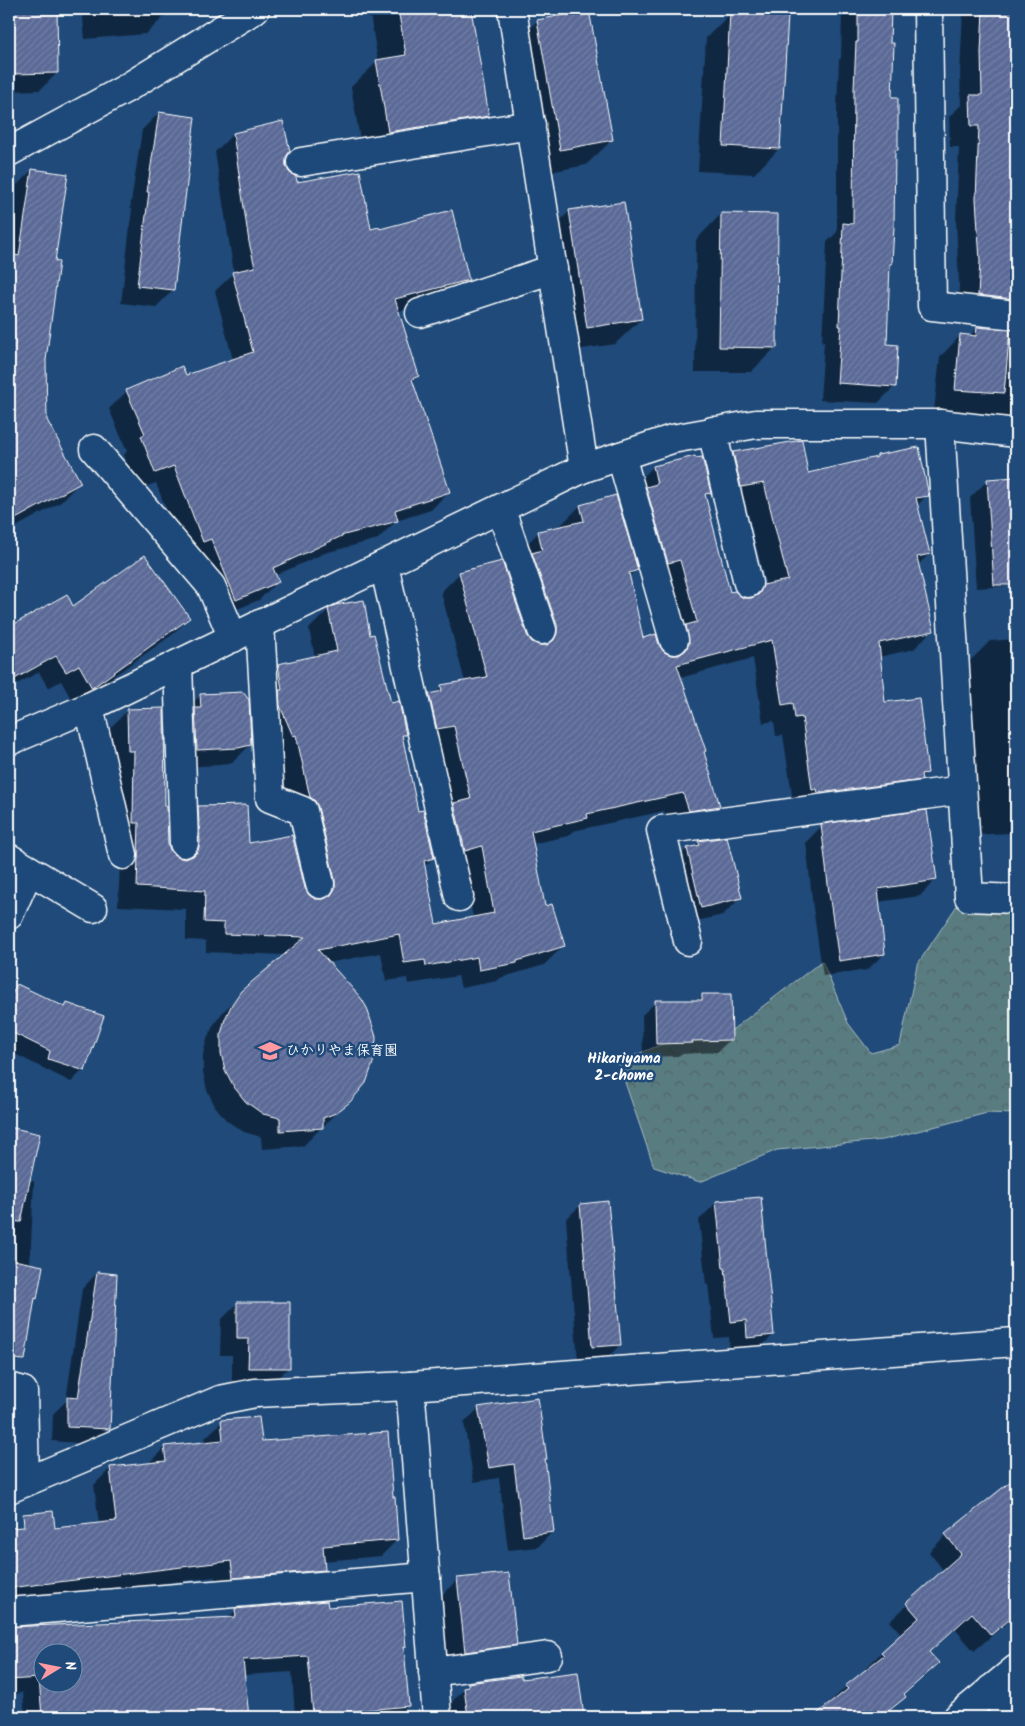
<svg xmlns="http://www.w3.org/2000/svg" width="1025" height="1726" viewBox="0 0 1025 1726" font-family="Kalam,'Klee One',sans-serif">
	<defs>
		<pattern id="forest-crowns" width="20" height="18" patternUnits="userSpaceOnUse" patternTransform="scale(1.25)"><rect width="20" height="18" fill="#587b80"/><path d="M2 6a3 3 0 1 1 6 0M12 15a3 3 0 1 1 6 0" fill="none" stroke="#526466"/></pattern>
		<pattern id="building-hatch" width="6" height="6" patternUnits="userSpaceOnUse" patternTransform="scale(1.25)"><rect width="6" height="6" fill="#5a6996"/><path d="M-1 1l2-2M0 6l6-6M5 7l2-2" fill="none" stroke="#7380a6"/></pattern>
	</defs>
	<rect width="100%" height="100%" fill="#1f4a7a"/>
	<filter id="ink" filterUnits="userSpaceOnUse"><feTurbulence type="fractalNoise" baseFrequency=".02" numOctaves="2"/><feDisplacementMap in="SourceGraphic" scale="10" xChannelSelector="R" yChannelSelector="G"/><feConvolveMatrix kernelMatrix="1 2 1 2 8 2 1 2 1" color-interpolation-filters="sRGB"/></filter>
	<g filter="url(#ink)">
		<path fill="url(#forest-crowns)" stroke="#acbdc0" d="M960 901 1016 903V1114L987 1113 883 1140 777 1150 700 1182 654 1167 618 1062 668 1042 728 1033 822 961 848 1023 871 1053 900 1045 917 965Z"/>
		<g fill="#0007" fill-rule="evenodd">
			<path d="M9 9H56L57 73 40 90 9 91Z"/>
			<path d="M82 9H172L146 34 85 39Z"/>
			<path d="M369 9H470L488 115 463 141 363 157 351 87 378 61Z"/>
			<path d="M842 9H889L891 98 897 150 894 153 891 264 888 266 886 345 895 386 878 403 820 400 824 342H822L827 242 837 232V107L839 60 841 58Z"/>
			<path d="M963 9H1016V420L988 417V414L934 411 940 357 960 336 969 337 977 328 1010 331 1004 323 958 316 959 283 956 221 959 147H950L949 117 961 105 960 74Z"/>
			<path d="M731 13 779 149 754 174 698 171 706 38Z"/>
			<path d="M537 21 612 140 586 165 535 175 512 46Z"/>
			<path d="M159 113 173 290 156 307 121 303 132 209H130L142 130Z"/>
			<path d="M233 134 285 156 284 165 296 183 370 231 468 280 450 298 398 311 418 376 412 382 448 492 431 510 396 521 378 539 325 553 274 576 277 582 259 600 218 617 185 559 156 483 137 490 124 455 127 451 109 409 127 391 185 376 233 360 215 291 234 273 215 152Z"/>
			<path d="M32 170 54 262 45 355 46 420 79 483 61 502 9 531V219L13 189Z"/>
			<path d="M570 211 641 319 615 344 562 352 544 236Z"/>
			<path d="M721 214 776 347 751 372H695L696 240Z"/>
			<path d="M734 453 807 474 875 459 877 456 927 495 917 506 929 554 918 565 932 630 914 649 879 657 884 704 927 772 902 798 794 808 783 735 776 736 774 721 763 723 753 658 680 678 719 806 700 825 670 829 664 811 573 831 568 836 532 844 544 908 563 946 544 965 500 978 497 981 461 988 458 976 408 984 407 978 386 981 381 953 327 963 366 1009 375 1037 349 1101 330 1120 322 1127 303 1146 262 1149 261 1137 244 1132 227 1121 215 1106 207 1090 203 1072V1054L207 1039 214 1024 223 1012 242 992 285 955 206 952V941L186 940V909L118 906 121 841 110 769 109 729 128 710 164 808 167 844 170 852 177 858 181 859 180 826 199 807 304 888 308 896 317 900 300 827 292 816 278 753 260 684 279 665 315 657 309 629 328 610 369 636 390 705 405 734 401 738 417 813 433 858 424 867 435 925 473 918 464 864 411 714 430 695 434 694 442 687 465 682 441 592 460 573 526 636 531 643 539 647 514 572 520 551 539 532 562 527 561 525 580 506 636 570 629 577 643 639 655 635 662 652 671 657 635 485 653 467 709 492 705 497 729 594 743 599H751L766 586 745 501 723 505 715 472Z"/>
			<path d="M1016 478V579L1009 586 976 588 970 498 987 481Z"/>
			<path d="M73 607 189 618 172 635 74 704 61 681 48 688 39 672 17 684 9 669V629L12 626Z"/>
			<path d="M1016 639V827L1011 833 972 835 961 670 990 641Z"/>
			<path d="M9 685 13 713 9 718Z"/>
			<path d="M201 695 250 745 233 762 220 765 180 767 183 712Z"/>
			<path d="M822 826 936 879 920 896 878 902 884 954 867 970 823 976 813 908 806 842Z"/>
			<path d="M699 842 740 898 723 915 684 924 670 866 687 849 694 847Z"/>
			<path d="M17 985 64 1008 67 1005 85 1068 71 1082 9 1051V993Z"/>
			<path d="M703 995 731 1039 717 1052 681 1054 678 1056 643 1057 642 1015 656 1002 697 1001Z"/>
			<path d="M9 1129 39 1135 29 1181H34L30 1265 36 1298 33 1301 25 1353 9 1369Z"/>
			<path d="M717 1202 773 1335 756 1352 730 1355 729 1337 714 1338 708 1284 706 1285 699 1220Z"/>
			<path d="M581 1205 620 1345 606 1359 578 1361 566 1219Z"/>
			<path d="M97 1273 108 1428 93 1444 52 1441 53 1414 66 1401 82 1289Z"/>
			<path d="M238 1303 288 1368 271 1385 232 1384V1355H220L221 1320Z"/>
			<path d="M479 1408 546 1458 544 1461 552 1532 538 1547 508 1550 499 1478 474 1482 464 1423Z"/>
			<path d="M222 1422 260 1443 397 1540 381 1556 323 1561V1569L307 1586 217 1593 215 1577 9 1602V1545L59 1537 99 1524 94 1485 111 1468 148 1464 165 1447 206 1443 205 1438Z"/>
			<path d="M1016 1478V1615L974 1651 955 1629 928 1653 937 1663 903 1695 905 1697 883 1717H815L830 1705 829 1703 846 1687 866 1671 865 1669 882 1652 902 1635 890 1621 944 1571 929 1552 946 1535Z"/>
			<path d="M458 1579 516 1644 499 1661 448 1668 440 1597Z"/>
			<path d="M327 1609 403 1648 407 1706 396 1717H295L292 1672 243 1675 247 1717H25L23 1693 9 1694V1629L227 1619 236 1610ZM42 1654H72V1684H42Z"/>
			<path d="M577 1673 582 1717H449L448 1706 469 1684 520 1680Z"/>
		</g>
		<g fill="url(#building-hatch)" stroke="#fff" fill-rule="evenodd">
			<path d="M11 9H57L58 73 12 74Z"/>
			<path d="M398 9H471L489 116 388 132 376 60 406 55Z"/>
			<path d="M858 9H891L890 43H894L892 97H898V150H895L894 227 892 264H890L887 344 898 345 896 387 837 383 841 326H839L843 223 853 224 854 89 856 42H858Z"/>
			<path d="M589 10 613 140 560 150 537 20Z"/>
			<path d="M983 10 1016 11V292H1013V299L978 295 980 261 976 199 979 126H971L970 95H982L981 52Z"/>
			<path d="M730 12 788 16 780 149 723 146Z"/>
			<path d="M159 112 195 117 174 290 137 286 149 192H147Z"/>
			<path d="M283 121 290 151 286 157V165L289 172 296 177 297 182 360 171 371 229 379 227 380 229 452 210 469 280 395 299 419 376 412 379 450 492 395 510 398 521 344 535 273 568 279 582 236 600 211 539 203 542 174 466 155 473 141 436 145 434 126 390 182 366 186 375 253 352 232 272 255 267 249 242 233 133Z"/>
			<path d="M32 169 68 174 55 261 59 262 46 360 47 420 81 483 10 522 9 254 19 256Z"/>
			<path d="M624 202 642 319 587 328 569 210Z"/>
			<path d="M721 213 778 214 777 348 719 347Z"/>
			<path d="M977 327 1010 330 1004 393 955 390 960 334 976 336Z"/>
			<path d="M802 440 808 473 877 457V455L919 447 929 496 916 498 930 554 917 557 934 631 879 643 885 702 919 698 928 773 921 774 922 780 818 793 817 789 812 790 802 717 795 718 793 703 782 705 772 640 677 665 706 751 704 752 720 806 689 811 683 793 587 814 588 818 531 831 545 906 552 904 565 946 517 961V963L479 970 477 957 426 966 425 960 404 963 399 934 318 950 361 998 367 1008 376 1037 375 1057 366 1083 350 1102 336 1113 323 1118V1128L280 1131V1118L263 1114 246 1102 234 1087 225 1070 221 1053V1034L225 1019 232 1004 241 991 305 937 224 934V923L204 922 205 891 137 887 139 823H133L134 751H128L127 709 164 708 165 806H167L168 844 171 852 177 857 185 859 193 856 198 851 200 842 198 806 247 805 249 843 292 835 305 888 309 895 315 899H324L331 895 335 889V880L318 807 315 801 310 797 296 735 293 736 280 706 279 690H282L278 664 337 651 328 609 335 605 364 600 370 635 374 634 391 703 399 701 406 735H402L418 811 423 810 434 858 424 861 436 924 494 913 482 846 465 851 454 803 471 799 454 726 437 729 429 694 442 691 441 685 487 677 459 572 502 561 527 635 532 642 539 645H547L554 640 557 633V625L532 553 542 550 538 531 584 521 580 505 616 495 638 570 629 573 643 638 656 634 659 645 664 652 671 655H679L686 650 689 643 686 625 697 622 680 560 668 563 646 487 657 484 653 466 695 456 696 458 702 457 711 493 705 494 730 592 735 591 743 598H751L759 594 763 585 788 580 764 483 741 487 733 452Z"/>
			<path d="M1016 477V585H994L987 479Z"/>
			<path d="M145 555 190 618 92 688 79 665 66 672 56 656 9 682V627L67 594 73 606Z"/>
			<path d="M243 692 249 700 251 745 238 748 197 750 195 708H201L200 694Z"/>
			<path d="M927 810 937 880 878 889 885 954 839 961 829 893 821 824Z"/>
			<path d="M727 837 742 898 701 908 687 848 700 845 698 841Z"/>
			<path d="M17 984 65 1007 67 1003 104 1016 85 1071 48 1059 50 1051 9 1031V1000Z"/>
			<path d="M702 994H731L732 1040 692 1041 693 1043 656 1044 655 1000H702Z"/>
			<path d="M9 1127 40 1134 21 1222 9 1221Z"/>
			<path d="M761 1197 774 1335 747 1338 746 1320 731 1322 725 1268H723L716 1201Z"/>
			<path d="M608 1201 621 1345 592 1347 580 1204Z"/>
			<path d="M9 1259 43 1266 37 1299 35 1298 25 1360 9 1359Z"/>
			<path d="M97 1272 117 1274 110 1429 67 1427V1397L78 1398Z"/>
			<path d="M237 1302H290V1368H248L249 1339H237Z"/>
			<path d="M538 1398 547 1459H545L554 1532 523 1536 514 1464 489 1468 478 1407Z"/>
			<path d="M259 1417 262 1441 388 1432 393 1497H395L398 1540 323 1546 325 1570 233 1578 231 1561 9 1588V1528L24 1527 23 1514 53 1511 55 1528 116 1521 110 1467 166 1461 164 1446 223 1440 221 1420Z"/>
			<path d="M1016 1477V1614L991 1635 972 1613 929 1652 939 1663 904 1694 906 1697 881 1717H813L848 1689 845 1686 884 1655 881 1652 919 1618 906 1603 961 1554 945 1534Z"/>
			<path d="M509 1573 517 1645 465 1652 457 1578Z"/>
			<path d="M327 1601 328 1607 402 1601 406 1647H404L409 1706 313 1715 308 1656 243 1660 249 1717H42L39 1678 9 1680V1627L236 1617 235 1609ZM42 1654H72V1684H42Z"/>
			<path d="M578 1672 584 1717H468L464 1688 469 1687 468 1683 521 1676V1679Z"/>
		</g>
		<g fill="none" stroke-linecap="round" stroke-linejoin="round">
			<defs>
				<g id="minor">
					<path d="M512 9 584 468"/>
					<path d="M928 9 932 306 1016 315"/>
					<path d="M9 152 125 89 255 9"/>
					<path d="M301 162 531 125"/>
					<path d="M420 313 553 269"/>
					<path d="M940 424 969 897 1016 899"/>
					<path d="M712 431 748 583"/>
					<path d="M94 449 211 586 233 638"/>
					<path d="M621 456 674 640"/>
					<path d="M501 510 542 630"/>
					<path d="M384 565 459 897"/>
					<path d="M260 624 270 798 303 811 320 884"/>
					<path d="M178 664 184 843"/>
					<path d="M89 707 123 855"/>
					<path d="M9 741 89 707 584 468 672 439 756 424H940L1016 433"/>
					<path d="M9 858 93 908"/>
					<path d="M9 915 29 870"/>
					<path d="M688 941 661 830 962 790"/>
					<path d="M410 1386 437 1717"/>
					<path d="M9 1387 23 1391 25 1482"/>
					<path d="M9 1489 220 1400 255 1393 410 1386 1016 1342"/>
					<path d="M9 1612 426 1577"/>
					<path d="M433 1672 548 1656"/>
					<path d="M991 1689 1010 1717"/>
					<path d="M958 1717 1016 1669"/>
				</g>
			</defs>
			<use href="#minor" stroke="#fff" stroke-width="31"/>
			<use href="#minor" stroke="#1f4a7a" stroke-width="28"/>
		</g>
	</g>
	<defs>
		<symbol id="school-bare" viewBox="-9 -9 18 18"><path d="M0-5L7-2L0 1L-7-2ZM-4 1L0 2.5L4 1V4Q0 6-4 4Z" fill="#ff9aa2" stroke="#1f4a7a" stroke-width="2.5" paint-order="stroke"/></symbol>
	</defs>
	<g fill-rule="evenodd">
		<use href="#school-bare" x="254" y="1035" width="32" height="32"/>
	</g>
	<g text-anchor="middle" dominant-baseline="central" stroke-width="5" stroke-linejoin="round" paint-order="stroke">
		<g font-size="14" font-weight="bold" fill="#fff" stroke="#1f4a7a" text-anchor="start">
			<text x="286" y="1051">ひかりやま保育園</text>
		</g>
		<g font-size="15" font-weight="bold" fill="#fff" stroke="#1f4a7a">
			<text x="624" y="1059">Hikariyama<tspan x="624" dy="17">2-chome</tspan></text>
		</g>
	</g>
	<rect width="1025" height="1726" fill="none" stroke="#1f4a7a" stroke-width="30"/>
	<rect x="15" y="15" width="995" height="1696" fill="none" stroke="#fff" stroke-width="2" filter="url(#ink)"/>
	<g transform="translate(58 1668) rotate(80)"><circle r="24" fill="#1f4a7a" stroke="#7992af"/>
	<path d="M0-4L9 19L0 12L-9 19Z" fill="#ff9aa2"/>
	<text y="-8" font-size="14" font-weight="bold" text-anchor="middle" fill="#ffffff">N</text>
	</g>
</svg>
